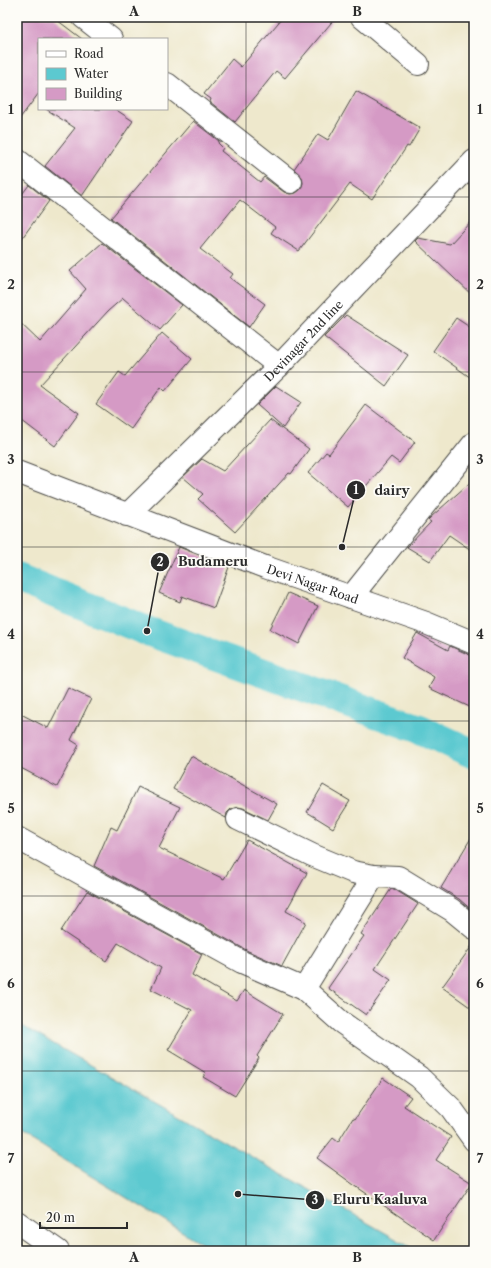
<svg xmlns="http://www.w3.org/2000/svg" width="491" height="1268" viewBox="0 0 491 1268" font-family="'Libre Caslon Text',serif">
	<rect width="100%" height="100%" fill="#fdfcf7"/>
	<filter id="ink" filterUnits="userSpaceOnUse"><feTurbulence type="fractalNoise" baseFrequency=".025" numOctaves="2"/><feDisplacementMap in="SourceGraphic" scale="8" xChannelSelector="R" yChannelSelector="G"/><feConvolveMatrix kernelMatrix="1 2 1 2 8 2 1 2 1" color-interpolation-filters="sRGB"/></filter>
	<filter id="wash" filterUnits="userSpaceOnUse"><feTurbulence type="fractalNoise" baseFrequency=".012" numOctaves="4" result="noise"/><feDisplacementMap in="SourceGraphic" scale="16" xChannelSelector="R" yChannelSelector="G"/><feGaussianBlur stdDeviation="0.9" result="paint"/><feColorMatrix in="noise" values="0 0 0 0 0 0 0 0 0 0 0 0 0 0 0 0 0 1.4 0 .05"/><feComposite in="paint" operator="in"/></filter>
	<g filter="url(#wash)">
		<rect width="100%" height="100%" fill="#eee8cc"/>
		<path fill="#5cc9d0" stroke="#447a7e" d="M17 1023 410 1247 414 1251H214L17 1131Z"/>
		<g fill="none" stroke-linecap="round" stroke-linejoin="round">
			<path stroke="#5cc9d0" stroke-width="30" d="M17 578 147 631 420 729 474 754"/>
		</g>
		<g id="blocks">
			<g fill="#d59ac5">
				<path d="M17 17H53L82 39H39V93L17 122Z"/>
				<path d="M283 17H336L285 78 276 71 235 122 210 102 211 99 204 94 232 59 241 67Z"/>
				<path d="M356 91 420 128 409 147 407 146 372 199 350 184 299 251 271 233 275 227 240 200 200 249 233 274 230 278 265 304 249 327 111 218 193 121 219 141 218 143 223 148 221 151 260 182 264 177 284 192 290 194 296 193 301 189 303 183 302 177 294 169 318 134 328 140Z"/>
				<path d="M46 109H115L133 121 82 196 45 166 75 128Z"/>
				<path d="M29 185 49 201 17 245V201Z"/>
				<path d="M474 218V297L415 241 418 238 450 244Z"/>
				<path d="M102 243 182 305 160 330 123 298 108 311 40 385 79 413 55 446 17 417V320L40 342 86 289 70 271Z"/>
				<path d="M346 315 408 355 386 386 324 337Z"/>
				<path d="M456 318 474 330V380L433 351Z"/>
				<path d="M162 333 192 359 165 391 161 387 131 429 96 404 119 372 125 376Z"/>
				<path d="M276 386 301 402 283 428 257 405Z"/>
				<path d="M366 405 415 442 399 463 391 457 348 507 308 473 326 452 329 454Z"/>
				<path d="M270 420 309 449 291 474 289 473 235 532 198 499 203 494 183 477 202 459 223 471Z"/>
				<path d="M474 479V552L449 535 430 561 407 547 431 522 428 520 431 517Z"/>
				<path d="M179 547 229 567 214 608 182 596 180 602 159 593Z"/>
				<path d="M288 593 318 606 299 644 270 629Z"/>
				<path d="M417 633 448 650 450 646 474 657V709L429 688 434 677 402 658Z"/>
				<path d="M68 688 91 699 71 740 79 745 57 787 17 766V712L48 728Z"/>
				<path d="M191 756 277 804 268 820 243 808 238 807 231 809 227 813 226 818 173 789Z"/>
				<path d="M323 785 350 801 333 828 307 812Z"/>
				<path d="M138 787 180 807 159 848 224 879 247 840 307 873 286 911 306 922 282 966 248 951 94 866 111 827 117 830Z"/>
				<path d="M474 833V912L459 899 441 888Z"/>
				<path d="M391 889H394L418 904 375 969 391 980 366 1015 328 988 364 936 361 934Z"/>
				<path d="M87 891 202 954 192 975 237 1001 244 990 283 1014 257 1056 259 1058 235 1096 203 1077 206 1073 168 1050 192 1010 151 989 161 968 118 943 106 961 61 931Z"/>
				<path d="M474 943V1010L442 987Z"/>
				<path d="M383 1078 411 1097 404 1106 451 1137 436 1160 472 1183 434 1240 354 1185 317 1158 333 1138 338 1142 353 1118 355 1119Z"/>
			</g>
		</g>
	</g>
	<g filter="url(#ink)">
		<use href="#blocks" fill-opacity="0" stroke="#484743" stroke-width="1"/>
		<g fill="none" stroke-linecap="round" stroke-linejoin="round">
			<defs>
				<g id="minor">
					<path d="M83 17 111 39"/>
					<path d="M362 17 418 64"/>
					<path d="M167 84 291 182"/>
					<path d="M17 160 279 366"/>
					<path id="s1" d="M127 515 279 366 474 161"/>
					<path d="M351 597 474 443"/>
					<path d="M238 819 312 855 353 872 374 876 398 877 452 910 474 928"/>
					<path d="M17 838 242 962 304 989 341 1022 419 1077 451 1108 474 1140"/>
					<path d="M304 989 374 876"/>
				</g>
				<g id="tertiary">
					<path id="s2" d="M17 472 265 567 426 623 474 643"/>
					<path d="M17 1222 58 1251"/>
				</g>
			</defs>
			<use href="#minor" stroke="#484743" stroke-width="24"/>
			<use href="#tertiary" stroke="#484743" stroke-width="24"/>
			<use href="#minor" stroke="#fff" stroke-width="22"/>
			<use href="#tertiary" stroke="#fff" stroke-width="22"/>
		</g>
	</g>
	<path fill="none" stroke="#2b2b2b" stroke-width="1" stroke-opacity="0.55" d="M246 17V1251M17 197H474M17 372H474M17 547H474M17 721H474M17 896H474M17 1071H474"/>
	<g text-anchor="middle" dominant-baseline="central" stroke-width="3.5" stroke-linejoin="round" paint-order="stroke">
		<g font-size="12" fill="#2b2b2b" stroke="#fdfcf7">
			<text stroke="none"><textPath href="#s1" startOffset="248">Devinagar 2nd line</textPath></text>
			<text stroke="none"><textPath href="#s2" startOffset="316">Devi Nagar Road</textPath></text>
		</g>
	</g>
	<path fill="none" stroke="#2b2b2b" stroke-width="1.5" d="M342 547L356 490M147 631L160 562M238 1194L315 1200"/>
	<g fill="#2b2b2b" stroke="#fdfcf7" stroke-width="1.5">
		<circle cx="342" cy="547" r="4"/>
		<circle cx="147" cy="631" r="4"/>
		<circle cx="238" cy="1194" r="4"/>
		<circle cx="356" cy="490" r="10"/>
		<circle cx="160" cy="562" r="10"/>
		<circle cx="315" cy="1200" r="10"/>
	</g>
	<g font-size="12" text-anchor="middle" font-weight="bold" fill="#fff">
		<text x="356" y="494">1</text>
		<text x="160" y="566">2</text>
		<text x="315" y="1204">3</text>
	</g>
	<g font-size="13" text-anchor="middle" font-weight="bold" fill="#2b2b2b" stroke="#fdfcf7" stroke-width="3.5" stroke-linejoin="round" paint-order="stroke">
		<text x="392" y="495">dairy</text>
		<text x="213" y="566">Budameru</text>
		<text x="380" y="1204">Eluru Kaaluva</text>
	</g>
	<rect width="491" height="1268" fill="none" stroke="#fdfcf7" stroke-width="44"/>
	<rect x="38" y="38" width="130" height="72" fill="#fdfcf7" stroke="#a9a8a5"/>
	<rect x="46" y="51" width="20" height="6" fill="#ffffff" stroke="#a9a8a5"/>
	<text x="74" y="58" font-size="12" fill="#2b2b2b">Road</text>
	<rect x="46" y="68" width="20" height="12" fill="#5cc9d0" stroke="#a9a8a5"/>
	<text x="74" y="78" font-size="12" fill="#2b2b2b">Water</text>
	<rect x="46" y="88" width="20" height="12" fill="#d59ac5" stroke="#a9a8a5"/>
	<text x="74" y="98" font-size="12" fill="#2b2b2b">Building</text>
	<path d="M40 1222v6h87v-6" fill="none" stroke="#2b2b2b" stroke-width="2"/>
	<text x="46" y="1222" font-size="12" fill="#2b2b2b" stroke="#fdfcf7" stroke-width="3" paint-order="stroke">20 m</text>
	<rect x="22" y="22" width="447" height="1224" fill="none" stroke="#2b2b2b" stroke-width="1.5"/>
	<g font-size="13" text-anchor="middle" font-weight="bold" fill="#2b2b2b">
		<text x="134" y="16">A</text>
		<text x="357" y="16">B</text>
		<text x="11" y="114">1</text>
		<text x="480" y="114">1</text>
		<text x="11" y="289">2</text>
		<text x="480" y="289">2</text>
		<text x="11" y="464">3</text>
		<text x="480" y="464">3</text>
		<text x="11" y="639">4</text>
		<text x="480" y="639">4</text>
		<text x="11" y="813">5</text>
		<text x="480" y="813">5</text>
		<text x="11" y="988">6</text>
		<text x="480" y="988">6</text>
		<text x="11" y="1163">7</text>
		<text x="480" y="1163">7</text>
		<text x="134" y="1262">A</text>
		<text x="357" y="1262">B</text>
	</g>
</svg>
